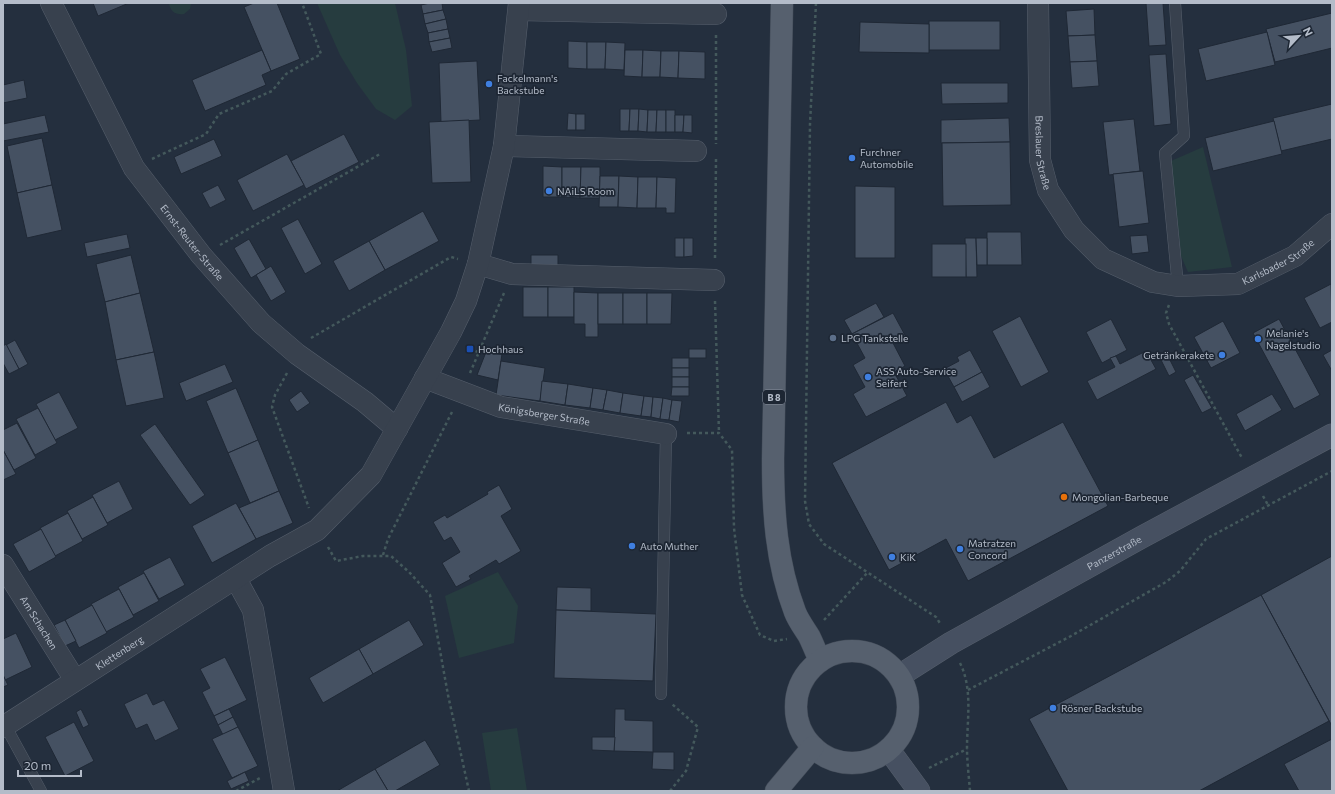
<svg xmlns="http://www.w3.org/2000/svg" width="1335" height="794" viewBox="0 0 1335 794" font-family="Commissioner,sans-serif">
	<rect width="100%" height="100%" fill="#242f3e"/>
	<g fill="#263c3f">
		<path d="M169 3H191L190 9 184 14C176 15 170 12 169 3Z"/>
		<path d="M317 3H395L406 50 412 106 395 120 376 109 357 83 340 55Z"/>
		<path d="M1203 147 1232 267 1188 272 1181 256 1171 161Z"/>
		<path d="M498 572 518 606 514 643 459 658 445 596Z"/>
		<path d="M517 728 527 791H491L482 733Z"/>
	</g>
	<g fill="#455162" stroke="#1f2835">
		<path d="M93 3H129L98 16Z"/>
		<path d="M254 3H277L300 59 271 71 244 7Z"/>
		<path d="M430 3H442L443 10 423 14 421 5Z"/>
		<path d="M1146 3H1163L1166 45 1149 46Z"/>
		<path d="M1094 9 1095 35 1068 36 1066 11Z"/>
		<path d="M443 10 446 19 425 24 423 14Z"/>
		<path d="M1332 13V48L1275 62 1266 29Z"/>
		<path d="M446 19 448 29 428 33 425 24Z"/>
		<rect x="929" y="21" width="71" height="29"/>
		<path d="M860 22 929 24V53L859 52Z"/>
		<path d="M448 29 450 38 429 42 428 33Z"/>
		<path d="M1267 32 1275 65 1206 81 1198 49Z"/>
		<path d="M1095 35 1097 61 1070 62 1068 36Z"/>
		<path d="M450 38 452 48 432 52 429 42Z"/>
		<path d="M568 41 587 42V69L568 68Z"/>
		<path d="M587 42H606L605 69H587Z"/>
		<path d="M606 42 625 43 624 70 605 69Z"/>
		<path d="M262 50 271 71 262 75 266 85 205 111 192 80Z"/>
		<path d="M625 50H643L642 77 624 76Z"/>
		<path d="M643 50 661 51 660 77H642Z"/>
		<path d="M661 51H679L678 78 660 77Z"/>
		<path d="M679 51 705 52V79L678 78Z"/>
		<path d="M1166 54 1171 124 1154 126 1149 55Z"/>
		<path d="M477 61 480 120 441 122 439 63Z"/>
		<path d="M1097 61 1099 86 1072 88 1070 62Z"/>
		<path d="M24 80 27 98 3 103V85Z"/>
		<path d="M941 83H1008V103L942 104Z"/>
		<path d="M1332 104V139L1281 151 1273 118Z"/>
		<path d="M620 109H630L629 131H620Z"/>
		<path d="M630 109H639L638 131H629Z"/>
		<path d="M639 109 648 110 647 132 638 131Z"/>
		<path d="M648 110H657L656 132H647Z"/>
		<path d="M657 110H666V132H656Z"/>
		<rect x="666" y="110" width="9" height="22"/>
		<path d="M568 113 576 114V130H567Z"/>
		<rect x="576" y="114" width="9" height="16"/>
		<path d="M45 115 49 132 3 141V124Z"/>
		<path d="M675 115H684L683 132H675Z"/>
		<path d="M684 115H692V133L683 132Z"/>
		<path d="M1009 118 1010 142 941 143V120Z"/>
		<path d="M1134 119 1140 171 1109 175 1103 122Z"/>
		<path d="M469 120 471 182 432 183 429 122Z"/>
		<path d="M1274 121 1282 154 1213 171 1205 138Z"/>
		<path d="M344 134 359 162 306 189 291 161Z"/>
		<path d="M42 138 52 185 17 193 7 146Z"/>
		<path d="M214 139 222 156 181 174 174 157Z"/>
		<path d="M1010 142 1011 205 943 206 942 143Z"/>
		<path d="M287 154 304 185 253 211 237 180Z"/>
		<path d="M543 166 562 167V197H543Z"/>
		<path d="M562 167H581L580 198 562 197Z"/>
		<path d="M581 167H600V198H580Z"/>
		<path d="M1143 171 1149 223 1119 227 1113 174Z"/>
		<path d="M600 176H619L618 207H599Z"/>
		<path d="M619 176 638 177 637 208 618 207Z"/>
		<path d="M638 177H657L656 208H637Z"/>
		<path d="M657 177 676 178 675 213H666V208H656Z"/>
		<path d="M52 185 62 230 27 238 17 193Z"/>
		<path d="M218 185 226 200 210 208 202 193Z"/>
		<path d="M855 186 895 187V258H855Z"/>
		<path d="M423 211 439 241 385 270 369 241Z"/>
		<path d="M298 219 322 264 305 274 281 228Z"/>
		<path d="M987 232H1021L1022 265H987Z"/>
		<path d="M127 234 130 248 87 257 84 243Z"/>
		<path d="M1147 235 1149 252 1132 254 1130 236Z"/>
		<rect x="675" y="238" width="9" height="19"/>
		<path d="M684 238H693V256L684 257Z"/>
		<path d="M965 238H976L977 277H966Z"/>
		<path d="M976 238H987V265H977Z"/>
		<path d="M249 239 266 269 251 278 234 248Z"/>
		<path d="M369 241 385 270 349 291 333 261Z"/>
		<rect x="932" y="244" width="34" height="33"/>
		<path d="M131 255 140 293 105 302 96 264Z"/>
		<path d="M531 255H558V269L531 268Z"/>
		<path d="M271 266 286 292 271 301 256 275Z"/>
		<path d="M1331 284 1332 322 1320 328 1304 298Z"/>
		<rect x="523" y="287" width="25" height="30"/>
		<rect x="548" y="287" width="26" height="30"/>
		<path d="M574 292 598 293V337H585V324H574Z"/>
		<path d="M140 293 154 352 116 360 105 302Z"/>
		<rect x="598" y="293" width="25" height="31"/>
		<rect x="623" y="293" width="24" height="31"/>
		<path d="M647 293H672L671 324H647Z"/>
		<path d="M876 303 884 317 852 334 844 320Z"/>
		<path d="M893 313 906 337 893 343 905 366 894 372 907 396 866 417 853 394 865 387 853 365 865 358 852 334Z"/>
		<path d="M1020 316 1049 372 1021 387 992 331Z"/>
		<path d="M1111 319 1127 350 1102 363 1086 332Z"/>
		<path d="M1279 319 1320 395 1294 409 1253 333Z"/>
		<path d="M1223 321 1240 353 1211 368 1194 337Z"/>
		<path d="M15 340 28 364 19 369 6 345Z"/>
		<path d="M6 344 19 369 9 374 3 363V346Z"/>
		<rect x="689" y="349" width="17" height="9"/>
		<path d="M970 350 982 372 954 387 944 369 959 361 957 357Z"/>
		<path d="M1332 350V371L1323 355Z"/>
		<path d="M1146 351 1156 369 1097 400 1087 381 1115 367 1110 358 1116 356 1120 364Z"/>
		<path d="M154 352 164 398 126 406 116 360Z"/>
		<path d="M486 352 502 354 498 380 477 375Z"/>
		<path d="M1168 356 1176 372 1169 376 1161 360Z"/>
		<rect x="672" y="358" width="17" height="10"/>
		<path d="M501 361 545 368 540 401 496 395Z"/>
		<path d="M225 364 233 382 186 401 179 383Z"/>
		<rect x="672" y="368" width="17" height="9"/>
		<path d="M982 372 990 387 962 402 954 387Z"/>
		<path d="M1193 375 1212 408 1202 413 1184 380Z"/>
		<rect x="672" y="377" width="17" height="10"/>
		<path d="M542 381 568 384 565 405 540 401Z"/>
		<path d="M568 384 593 388 590 408 565 405Z"/>
		<path d="M672 387H689V396H671Z"/>
		<path d="M236 388 258 440 228 453 206 401Z"/>
		<path d="M593 388 607 390 603 410 590 408Z"/>
		<path d="M607 390 623 393 620 413 603 410Z"/>
		<path d="M301 391 310 403 297 412 289 400Z"/>
		<path d="M59 392 78 428 55 440 36 404Z"/>
		<path d="M623 393 644 396 641 416 620 413Z"/>
		<path d="M1272 394 1282 410 1245 431 1236 414Z"/>
		<path d="M644 396 653 397 651 417 641 416Z"/>
		<path d="M653 397 663 398 660 419 651 417Z"/>
		<path d="M663 398 672 400 669 420 660 419Z"/>
		<path d="M672 400 682 401 679 422 669 420Z"/>
		<path d="M946 402 957 423 971 415 994 458 1063 422 1108 506 968 581 946 539 889 570 832 463Z"/>
		<path d="M38 408 57 443 35 455 16 419Z"/>
		<path d="M17 423 36 458 14 470 3 450V430Z"/>
		<path d="M155 424 205 495 190 505 140 435Z"/>
		<path d="M258 440 279 491 250 503 228 453Z"/>
		<path d="M3 450 16 474 3 480Z"/>
		<path d="M119 481 133 509 107 523 92 495Z"/>
		<path d="M499 485 512 509 501 516 521 551 499 564 496 560 469 576 471 579 456 587 442 563 460 552 451 537 444 541 433 522 445 515 447 518 488 494 487 492Z"/>
		<path d="M279 491 293 523 256 539 239 508Z"/>
		<path d="M93 497 108 525 82 539 67 511Z"/>
		<path d="M236 503 256 539 212 563 192 526Z"/>
		<path d="M68 513 83 541 55 556 40 528Z"/>
		<path d="M41 529 56 557 29 572 13 544Z"/>
		<path d="M1332 556V726L1261 595Z"/>
		<path d="M170 557 185 585 159 599 143 571Z"/>
		<path d="M144 573 159 601 133 615 118 587Z"/>
		<path d="M557 587 591 588V611L556 610Z"/>
		<path d="M119 589 134 617 106 632 91 604Z"/>
		<path d="M1261 595 1329 721 1199 791H1068L1029 719Z"/>
		<path d="M92 605 107 633 79 648 65 620Z"/>
		<path d="M556 610 656 614 653 681 554 678Z"/>
		<path d="M65 620 76 641 65 646 54 625Z"/>
		<path d="M409 620 424 645 373 674 359 649Z"/>
		<path d="M16 633 32 667 5 680 3 675V639Z"/>
		<path d="M359 649 373 674 323 703 309 678Z"/>
		<path d="M225 657 247 700 214 716 202 692 210 688 200 669Z"/>
		<path d="M3 675 8 685 3 687Z"/>
		<path d="M147 693 153 705 164 700 179 729 155 741 147 724 136 729 124 704Z"/>
		<path d="M81 709 89 725 83 728 76 712Z"/>
		<path d="M229 709 233 717 218 725 214 716Z"/>
		<path d="M615 709H625V720L653 721V752L614 751Z"/>
		<path d="M233 717 238 727 223 735 218 725Z"/>
		<path d="M74 722 94 761 65 776 45 737Z"/>
		<path d="M238 727 258 766 232 778 212 739Z"/>
		<path d="M592 737H615L614 751 592 750Z"/>
		<path d="M1332 739V791H1299L1284 764Z"/>
		<path d="M425 740 440 765 395 791H388L375 769Z"/>
		<path d="M653 752H674V770L652 769Z"/>
		<path d="M375 769 388 791H337Z"/>
		<path d="M245 772 249 781 231 789 227 781Z"/>
	</g>
	<g fill="none" stroke-linecap="round" stroke-linejoin="round">
		<defs>
			<g id="service">
				<path d="M1175 3 1184 136 1165 153 1178 286"/>
				<path d="M661 694 666 434"/>
				<path d="M5 725 41 791"/>
			</g>
			<g id="minor">
				<path id="s1" d="M51 3 134 168 201 255 261 323 297 354 365 402 397 429"/>
				<path id="s2" d="M1038 3 1040 160 1048 190 1074 230 1103 259 1153 282 1178 286 1238 284 1295 256 1332 224"/>
				<path d="M519 10 716 14"/>
				<path d="M504 146 696 151"/>
				<path d="M478 264 512 274 714 280"/>
				<path id="s3" d="M425 378 501 407 666 434"/>
				<path id="s4" d="M3 565 75 680"/>
				<path d="M236 579 253 610 284 791"/>
				<path id="s5" d="M3 727 270 556 317 530 371 475 451 332 466 301 478 264 504 146 519 3"/>
			</g>
			<g id="secondary">
				<path id="s6" d="M899 676 951 643 1142 537 1332 435"/>
				<path d="M889 750 919 791"/>
			</g>
			<g id="primary">
				<path d="M782 3 773 459C773 512 776 562 795 612 798 620 804 628 809 636 813 644 816 652 820 661"/>
				<circle cx="852" cy="707" r="56"/>
				<path d="M776 791 813 747"/>
			</g>
		</defs>
		<use href="#service" stroke="#565f6c" stroke-width="12"/>
		<use href="#minor" stroke="#565f6c" stroke-width="22"/>
		<use href="#secondary" stroke="#565f6c" stroke-width="23"/>
		<use href="#primary" stroke="#414a57" stroke-width="23"/>
		<g stroke="#44595c" stroke-width="2.5" stroke-dasharray="3 3" stroke-linecap="butt">
			<path d="M816 3 810 124 805 501 809 524 824 544 936 617 941 625"/>
			<path d="M716 35V144"/>
			<path d="M152 159 206 134 219 114 272 91 286 74 321 54 302 3"/>
			<path d="M220 245 380 154"/>
			<path d="M715 258 716 159"/>
			<path d="M715 301 719 433"/>
			<path d="M1169 305 1166 313 1169 324 1242 458"/>
			<path d="M311 338 451 257 458 259"/>
			<path d="M470 349 478 352"/>
			<path d="M287 373 275 395 272 407 309 508"/>
			<path d="M470 373 504 293"/>
			<path d="M687 433H719L732 450 734 528 742 595 760 635 774 641 787 639"/>
			<path d="M1263 496 1268 505"/>
			<path d="M328 547 336 561 363 556H391L409 572 430 595 448 695 469 791"/>
			<path d="M383 555 388 539 453 410"/>
			<path d="M824 620 868 572"/>
			<path d="M960 663C973 689 967 720 967 748 967 762 969 777 970 791"/>
			<path d="M968 690 1071 636 1166 582 1180 571 1206 539 1332 471"/>
			<path d="M929 768 967 749"/>
			<path d="M236 791 260 778"/>
			<path d="M670 791 686 771 698 727 672 704"/>
		</g>
		<use href="#service" stroke="#38414e" stroke-width="11"/>
		<use href="#minor" stroke="#38414e" stroke-width="21"/>
		<use href="#secondary" stroke="#465061" stroke-width="22"/>
		<use href="#primary" stroke="#56606e" stroke-width="22"/>
	</g>
	<g fill="#3f7fe0" stroke="#1d2633" stroke-width="1.5">
		<circle cx="489" cy="84" r="4"/>
		<circle cx="852" cy="158" r="4"/>
		<circle cx="549" cy="191" r="4"/>
		<circle cx="1258" cy="339" r="4"/>
		<circle cx="1222" cy="355" r="4"/>
		<circle cx="868" cy="377" r="4"/>
		<circle cx="632" cy="546" r="4"/>
		<circle cx="960" cy="549" r="4"/>
		<circle cx="892" cy="557" r="4"/>
		<circle cx="1053" cy="708" r="4"/>
	</g>
	<circle fill="#5c6f8a" stroke="#1d2633" stroke-width="1.5" cx="833" cy="338" r="4"/>
	<rect fill="#1a4fb4" stroke="#1d2633" stroke-width="1.5" x="466" y="345" width="8" height="8" rx="2"/>
	<circle fill="#e8710a" stroke="#1d2633" stroke-width="1.5" cx="1064" cy="497" r="4"/>
	<g text-anchor="middle" dominant-baseline="central" stroke-width="3.5" stroke-linejoin="round" paint-order="stroke">
		<rect fill="#1d2633" stroke="#878f9c" stroke-width="1" x="763" y="390" width="22" height="14" rx="3"/>
		<g font-size="9" font-weight="bold" fill="#b4bcc9">
			<text x="774" y="397">B 8</text>
		</g>
		<g font-size="10" fill="#b4bcc9" stroke="#1d2633" text-anchor="start">
			<text x="497" y="78">Fackelmann's<tspan x="497" dy="12">Backstube</tspan></text>
			<text x="860" y="152">Furchner<tspan x="860" dy="12">Automobile</tspan></text>
			<text x="557" y="191">NAiLS Room</text>
			<text x="1266" y="333">Melanie's<tspan x="1266" dy="12">Nagelstudio</tspan></text>
			<text x="841" y="338">LPG Tankstelle</text>
			<text x="478" y="349">Hochhaus</text>
			<text x="1214" y="355" text-anchor="end">Getränkerakete</text>
			<text x="876" y="371">ASS Auto-Service<tspan x="876" dy="12">Seifert</tspan></text>
			<text x="1072" y="497">Mongolian-Barbeque</text>
			<text x="968" y="543">Matratzen<tspan x="968" dy="12">Concord</tspan></text>
			<text x="640" y="546">Auto Muther</text>
			<text x="900" y="557">KiK</text>
			<text x="1061" y="708">Rösner Backstube</text>
		</g>
		<g font-size="10" fill="#b4bcc9" stroke="#1d2633">
			<text stroke="none"><textPath href="#s2" startOffset="150">Breslauer Straße</textPath></text>
			<text stroke="none"><textPath href="#s1" startOffset="279">Ernst-Reuter-Straße</textPath></text>
			<text stroke="none"><textPath href="#s2" startOffset="463">Karlsbader Straße</textPath></text>
			<text stroke="none"><textPath href="#s3" startOffset="125">Königsberger Straße</textPath></text>
			<text stroke="none"><textPath href="#s6" startOffset="248">Panzerstraße</textPath></text>
			<text stroke="none"><textPath href="#s4" startOffset="68">Am Schachen</textPath></text>
			<text stroke="none"><textPath href="#s5" startOffset="138">Klettenberg</textPath></text>
		</g>
	</g>
	<rect width="1335" height="794" fill="none" stroke="#b4bcc9" stroke-width="8"/>
	<g transform="translate(1299 36) rotate(64)" stroke="#1d2633" stroke-width="3" paint-order="stroke">
	<path d="M0-3L7 15L0 10L-7 15Z" fill="#b4bcc9"/>
	<text y="-6" font-size="11" font-weight="bold" text-anchor="middle" fill="#b4bcc9">N</text>
	</g>
	<path d="M18 770v6h63v-6" fill="none" stroke="#b4bcc9" stroke-width="2"/>
	<text x="24" y="770" font-size="12" fill="#b4bcc9" stroke="#1d2633" stroke-width="3" paint-order="stroke">20 m</text>
</svg>
